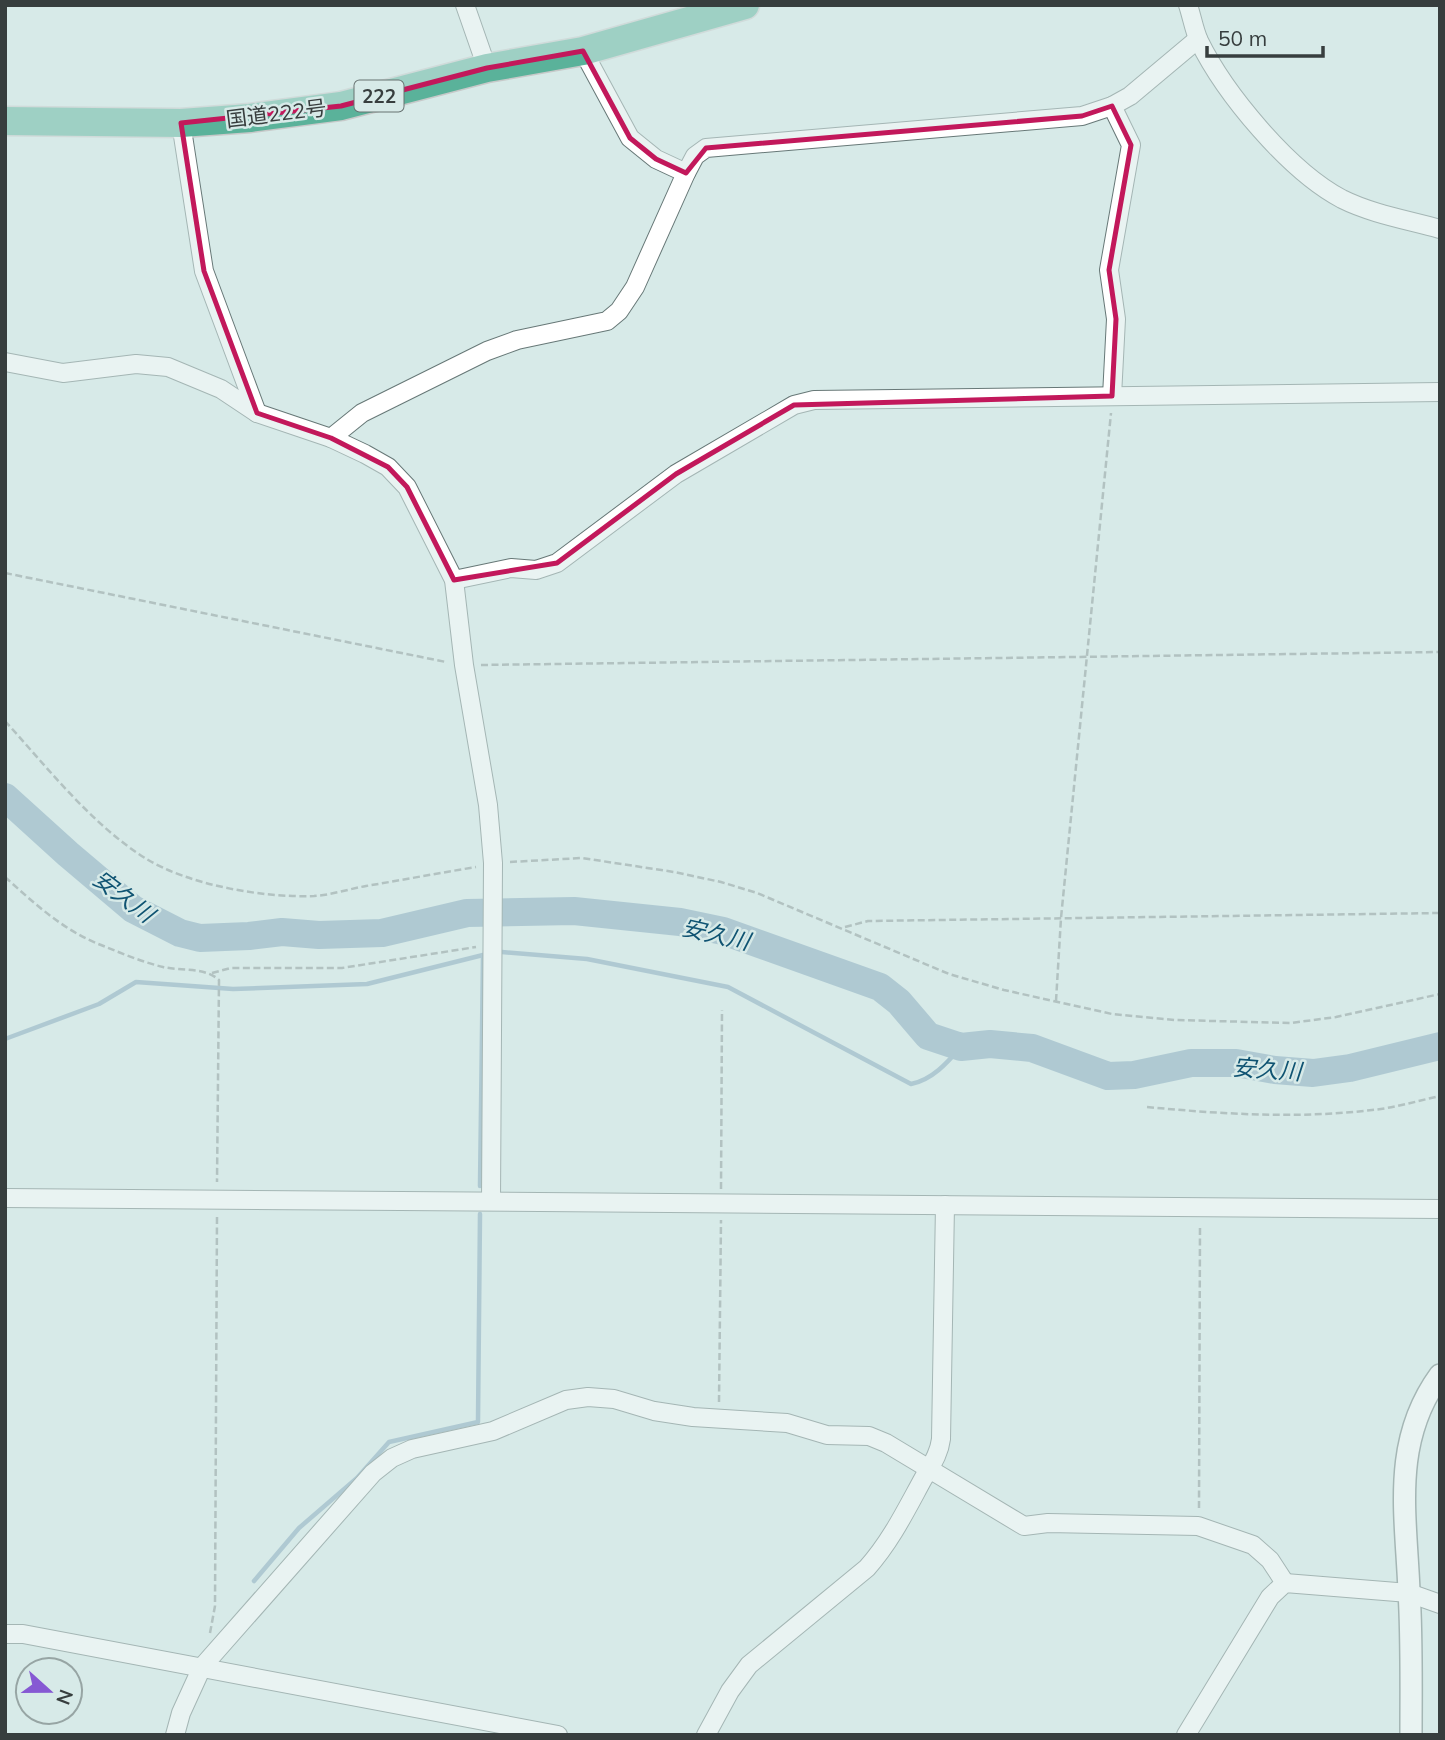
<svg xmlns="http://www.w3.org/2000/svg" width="1445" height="1740" viewBox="0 0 1445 1740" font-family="Mulish,'Noto Sans JP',sans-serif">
	<rect width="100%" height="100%" fill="#d7eae8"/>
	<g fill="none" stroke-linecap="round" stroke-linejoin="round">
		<g stroke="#7ea3b9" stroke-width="4.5">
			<path d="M502 952 587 959 728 987 911 1084C932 1080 947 1063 961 1047"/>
			<path d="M5 1039 99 1004 136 982 233 989 367 984 483 955 480 1186"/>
			<path d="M254 1581 299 1528 357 1478 389 1442 478 1422 480 1214"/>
		</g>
		<path stroke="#7ea3b9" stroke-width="28" d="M5 797 68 854 133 909 180 933 200 938 249 936 282 932 319 935 382 933 467 913 574 911 680 922 723 931 880 987 899 1002 928 1036 961 1047 990 1044 1032 1048 1108 1076 1134 1075 1191 1063H1236L1275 1070 1313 1073 1350 1068 1440 1046"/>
		<defs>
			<g id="minor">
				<path d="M465 5 487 68"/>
				<path d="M1188 5C1192 17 1194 30 1199 41 1225 94 1289 171 1342 199 1372 214 1408 220 1440 229"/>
				<path d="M583 51 630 138 656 159 686 173"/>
				<path d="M1112 106 1131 145 1109 270 1116 319 1112 396"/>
				<path d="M181 123 204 271 257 413"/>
				<path d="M5 362 63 373 136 364 168 367 221 389 257 413 331 438 365 454 388 467 407 487 454 580 464 665 488 805 493 863 491 1201"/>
				<path d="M331 438 362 413 487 351 517 340 607 321 619 311 635 287 686 173 695 156 706 148 1082 116 1112 106 1130 96 1198 39"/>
				<path d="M454 580 511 568 536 570 557 563 676 474 794 405 814 400 1440 392"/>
				<path d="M5 1198 1440 1209"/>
				<path d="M5 1634H23L558 1735"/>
				<path d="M175 1735 181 1713 202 1667 373 1473 392 1458 412 1449 493 1431 566 1400 588 1397 614 1399 654 1411 693 1417 787 1423 827 1435 869 1436 886 1443 1024 1526 1048 1523 1198 1526 1253 1545 1270 1560 1285 1583"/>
				<path d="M706 1735 730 1691 749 1665 867 1568C891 1541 906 1510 923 1479 931 1465 939 1455 941 1439L945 1205"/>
				<path d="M1186 1735 1270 1597 1285 1583 1409 1593 1440 1604"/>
			</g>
			<path id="tertiary" d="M1411 1735C1411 1687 1412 1639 1409 1591 1406 1514 1391 1442 1440 1375"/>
			<path id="trunk" d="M5 121 181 123 250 118 341 106 487 68 583 51 745 5"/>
		</defs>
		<use href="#minor" stroke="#677877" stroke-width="20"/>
		<use href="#tertiary" stroke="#677877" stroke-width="24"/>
		<use href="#trunk" stroke="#c7c9c9" stroke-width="31"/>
		<g stroke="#869392" stroke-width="2.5" stroke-dasharray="7 3.5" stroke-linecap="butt">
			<path d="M5 573 446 662"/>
			<path d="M481 665 1440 652"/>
			<path d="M5 721C47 767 91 824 145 858 188 885 263 898 314 896 331 895 349 889 366 886 402 880 439 873 476 867"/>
			<path d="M510 862 582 858 674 872 721 882 757 893 949 974 1004 990 1112 1014 1175 1020 1291 1023 1336 1017 1440 994"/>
			<path d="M5 877C34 903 64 931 101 945 121 953 142 962 163 967 181 971 205 967 219 980L217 1182"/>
			<path d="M845 927 868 921 1440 913"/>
			<path d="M212 973 231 968H342L476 947"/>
			<path d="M1056 1001 1061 918 1111 413"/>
			<path d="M1147 1107C1222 1114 1297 1119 1372 1110 1394 1108 1417 1101 1440 1096"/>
			<path d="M721 1189 722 1010"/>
			<path d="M719 1402 721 1220"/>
			<path d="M1199 1508 1200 1225"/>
			<path d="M210 1633 215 1606 217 1217"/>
		</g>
		<use href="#minor" stroke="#fff" stroke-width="18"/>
		<use href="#tertiary" stroke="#fff" stroke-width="21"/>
		<use href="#trunk" stroke="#5ab29a" stroke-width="28"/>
	</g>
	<path d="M0 0H1445V1740H0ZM583 51 630 138 656 159 686 173 706 148 1082 116 1112 106 1131 145 1109 270 1116 319 1112 396 794 405 676 474 557 563 454 580 407 487 388 467 331 438 257 413 204 271 181 123 341 106 487 68Z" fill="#d7eae8" fill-opacity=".55" fill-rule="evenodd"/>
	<path fill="none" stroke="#c2185b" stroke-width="5" stroke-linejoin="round" d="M583 51 630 138 656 159 686 173 706 148 1082 116 1112 106 1131 145 1109 270 1116 319 1112 396 794 405 676 474 557 563 454 580 407 487 388 467 331 438 257 413 204 271 181 123 341 106 487 68Z"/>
	<g text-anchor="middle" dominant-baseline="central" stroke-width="5" stroke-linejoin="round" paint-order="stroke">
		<rect fill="#d7eae8" stroke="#677271" stroke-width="2" x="354.5" y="80.5" width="49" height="31" rx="5"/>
		<g font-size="19" font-weight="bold" fill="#373e3e">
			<text x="379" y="96">222</text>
		</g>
		<g font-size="21" fill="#373e3e" stroke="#d7eae8">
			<text transform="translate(276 113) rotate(-7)">国道222号</text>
		</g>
		<g font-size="23" font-style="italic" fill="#0f5372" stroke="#d7eae8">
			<text transform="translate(124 896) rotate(37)">安久川</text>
			<text transform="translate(716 934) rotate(13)">安久川</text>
			<text transform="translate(1267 1069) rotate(4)">安久川</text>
		</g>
	</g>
	<rect width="1445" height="1740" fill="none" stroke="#373e3e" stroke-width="14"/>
	<g transform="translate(49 1691) rotate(111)"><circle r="33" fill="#d7eae8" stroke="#97a5a4" stroke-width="2"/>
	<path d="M0-5L12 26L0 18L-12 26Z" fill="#8659d3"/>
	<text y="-10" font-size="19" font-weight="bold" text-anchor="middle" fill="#373e3e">N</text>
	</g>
	<path d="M1207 46v10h116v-10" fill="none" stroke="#373e3e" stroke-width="3.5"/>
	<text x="1218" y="46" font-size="21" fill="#373e3e" stroke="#d7eae8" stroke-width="5" paint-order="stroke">50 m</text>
</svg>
